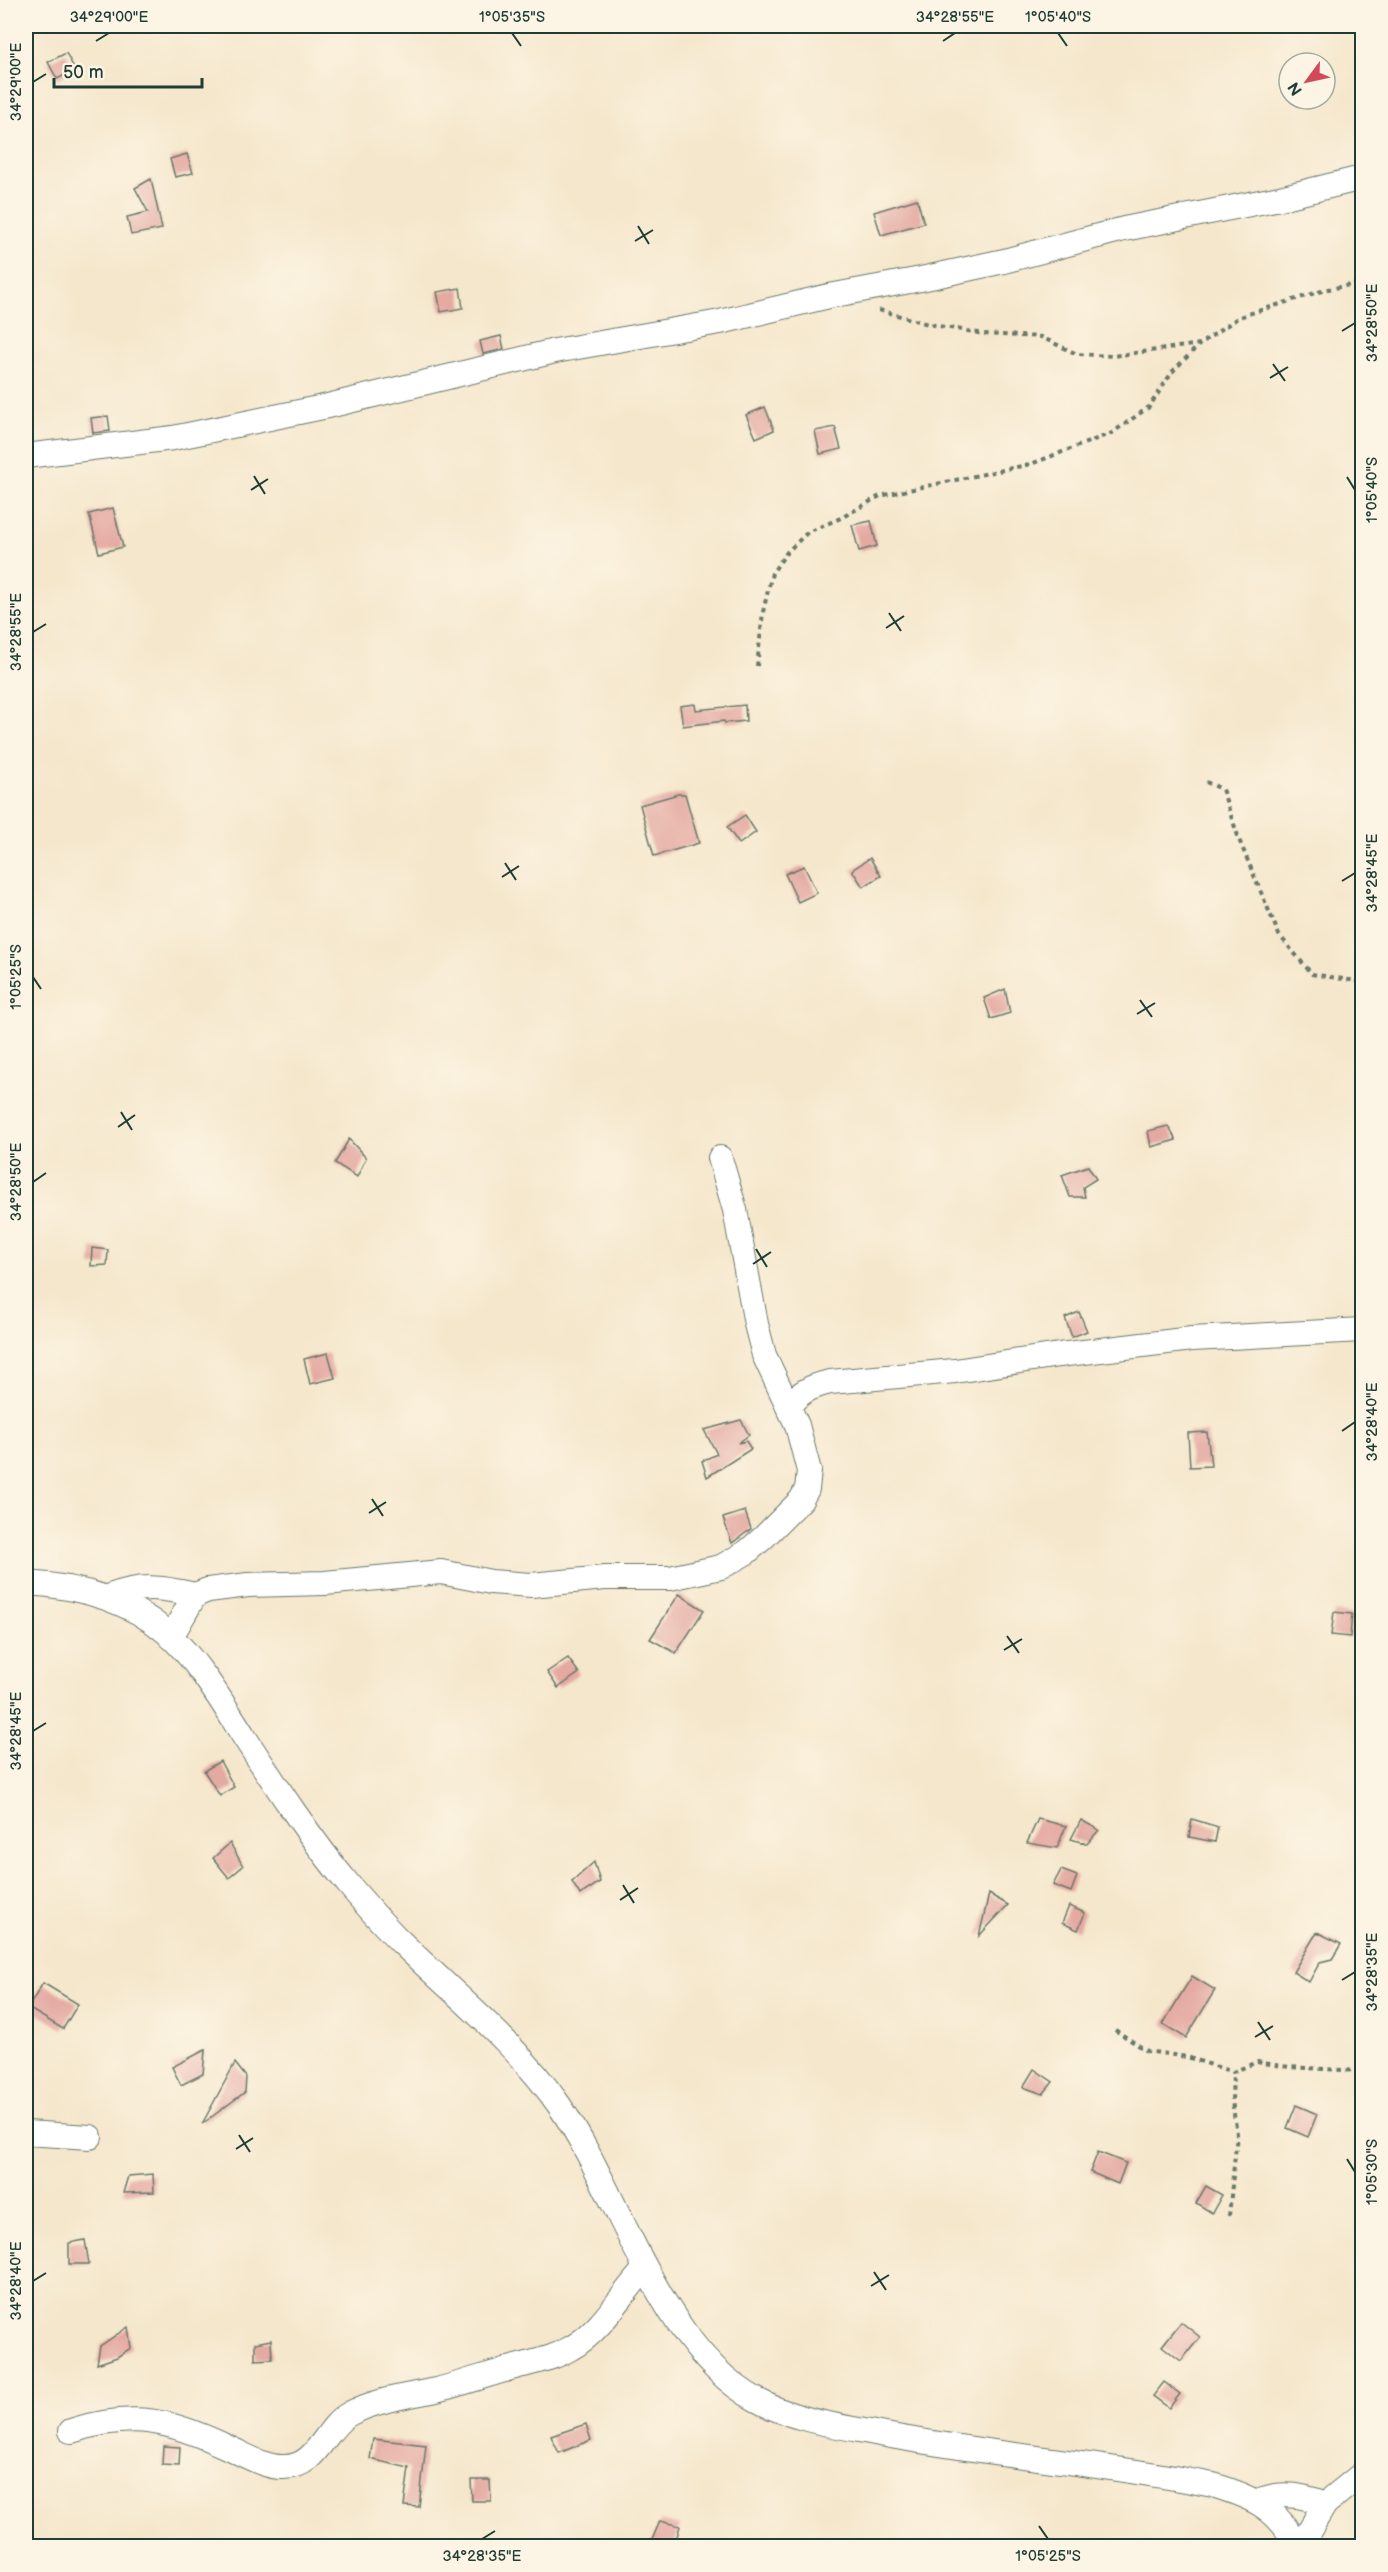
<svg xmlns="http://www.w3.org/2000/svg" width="1388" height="2572" viewBox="0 0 1388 2572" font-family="'Balsamiq Sans',sans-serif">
	<rect width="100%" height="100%" fill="#fcf5e5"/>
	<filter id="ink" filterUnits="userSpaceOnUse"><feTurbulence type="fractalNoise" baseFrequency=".0167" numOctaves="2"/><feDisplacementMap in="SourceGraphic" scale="12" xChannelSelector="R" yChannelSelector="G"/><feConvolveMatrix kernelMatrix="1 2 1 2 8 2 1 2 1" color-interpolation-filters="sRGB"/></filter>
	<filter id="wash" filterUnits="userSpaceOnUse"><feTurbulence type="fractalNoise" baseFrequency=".008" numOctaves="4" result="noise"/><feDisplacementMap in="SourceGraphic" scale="24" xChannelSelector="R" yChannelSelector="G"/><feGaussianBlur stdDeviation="1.35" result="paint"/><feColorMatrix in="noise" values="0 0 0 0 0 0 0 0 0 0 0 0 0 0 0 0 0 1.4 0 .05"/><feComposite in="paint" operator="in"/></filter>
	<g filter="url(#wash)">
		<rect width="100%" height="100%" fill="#f5e7cc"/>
		<g id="blocks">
			<g fill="#e4a9a1">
				<path d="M66 53 75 70 57 79 48 62Z"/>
				<path d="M187 154 193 173 175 177 170 159Z"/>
				<path d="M151 179 162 229 131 235 127 217 148 212 135 188Z"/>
				<path d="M917 199 924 223 881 235 874 212Z"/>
				<path d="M460 288 463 308 441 312 437 292Z"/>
				<path d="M501 336 504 349 483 354 480 341Z"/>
				<path d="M765 407 774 430 756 438 746 415Z"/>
				<path d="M108 416 110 431 93 433 91 418Z"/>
				<path d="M835 427 841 449 820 454 815 431Z"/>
				<path d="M113 508 123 547 99 553 89 514Z"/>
				<path d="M871 521 877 546 859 551 852 525Z"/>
				<path d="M695 704 696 710 745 705 746 721 725 723 724 721 683 726 680 706Z"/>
				<path d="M678 794H685L699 843 654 856 640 805Z"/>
				<path d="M745 815 756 832 739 844 727 827Z"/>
				<path d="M870 858 881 876 863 887 852 870Z"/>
				<path d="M804 866 817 893 798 902 785 874Z"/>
				<path d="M1005 989 1010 1013 991 1019 984 998Z"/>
				<path d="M1168 1126 1176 1140 1151 1147 1148 1131Z"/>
				<path d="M349 1139 366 1158 357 1177 335 1163Z"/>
				<path d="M1088 1166 1096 1179 1083 1187 1085 1197H1070L1062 1175Z"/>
				<path d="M92 1248 108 1250 107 1265 91 1266Z"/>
				<path d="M1079 1312 1087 1331 1072 1337 1065 1318Z"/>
				<path d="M328 1353 335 1378 310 1384 304 1359Z"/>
				<path d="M741 1420 749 1435 738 1443 746 1441 751 1449 707 1477 702 1461 717 1454 704 1430Z"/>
				<path d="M1207 1432 1211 1466 1190 1467 1188 1433Z"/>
				<path d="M745 1511 751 1529 732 1543 723 1518Z"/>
				<path d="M679 1594 704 1610 676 1653 650 1639Z"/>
				<path d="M1334 1612 1352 1614 1350 1637 1331 1635Z"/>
				<path d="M568 1658 579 1673 558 1688 547 1672Z"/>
				<path d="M220 1761 234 1787 220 1796 204 1771Z"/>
				<path d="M1038 1819 1066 1826 1057 1848 1027 1843Z"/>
				<path d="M1192 1819 1218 1827 1215 1842 1189 1837Z"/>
				<path d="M1081 1820 1099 1830 1087 1844 1071 1839Z"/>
				<path d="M230 1843 243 1866 229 1878 213 1858Z"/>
				<path d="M594 1862 600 1882 580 1895 572 1882Z"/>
				<path d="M1061 1870 1077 1876 1071 1892 1053 1885Z"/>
				<path d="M989 1894 1008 1905 979 1936Z"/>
				<path d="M1069 1906 1085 1913 1078 1930 1062 1923Z"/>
				<path d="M1317 1932 1341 1944 1332 1959 1320 1962 1309 1982 1293 1972Z"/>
				<path d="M1192 1976 1215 1990 1186 2038 1163 2024Z"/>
				<path d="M43 1983 78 2004 63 2029 28 2008Z"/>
				<path d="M205 2050 203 2074 181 2085 172 2067Z"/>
				<path d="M235 2063 246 2077 245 2092 202 2124Z"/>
				<path d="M1034 2069 1053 2082 1043 2094 1023 2087Z"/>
				<path d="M1296 2105 1317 2114 1308 2137 1287 2128Z"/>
				<path d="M1098 2152 1126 2163 1118 2184 1090 2172Z"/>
				<path d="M153 2174 154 2192 123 2193 128 2176Z"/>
				<path d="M1206 2186 1222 2195 1212 2213 1196 2203Z"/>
				<path d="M85 2240 89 2264H69V2243Z"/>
				<path d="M1181 2322 1200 2337 1181 2361 1162 2346Z"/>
				<path d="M128 2327 131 2348 117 2357 97 2364 100 2346Z"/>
				<path d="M271 2340 272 2359 255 2360V2343Z"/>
				<path d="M1164 2382 1180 2394 1169 2408 1153 2396Z"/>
				<path d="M586 2424 591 2440 559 2453 551 2436Z"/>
				<path d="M373 2439 426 2445 419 2507 404 2506 409 2468 370 2459Z"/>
				<path d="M163 2446 180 2447 179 2466 162 2465Z"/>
				<path d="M471 2480H490L491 2501H472Z"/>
				<path d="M660 2521 680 2526 674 2547H649Z"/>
			</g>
		</g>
	</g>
	<g filter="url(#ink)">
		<use href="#blocks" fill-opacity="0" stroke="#6a7869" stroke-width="1.5"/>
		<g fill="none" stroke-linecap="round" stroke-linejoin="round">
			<defs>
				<g id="minor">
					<path d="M26 456 173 438 328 406 555 351 720 322 829 296 921 279 1004 261 1124 229 1280 198 1362 178"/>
					<path d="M788 1407C799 1392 812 1386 830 1382L955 1371 1059 1355 1192 1339 1362 1330"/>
					<path d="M26 1583C76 1586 127 1598 166 1632 198 1661 220 1699 243 1735 276 1786 310 1838 349 1885 366 1905 384 1926 403 1944 456 1996 516 2043 559 2105 620 2193 660 2348 757 2400 793 2420 840 2426 880 2434 990 2455 1103 2463 1213 2485 1252 2497 1277 2507 1297 2546"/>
					<path d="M107 1597C141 1584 161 1587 195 1595"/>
					<path d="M171 1637 195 1595 208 1590 248 1585 325 1583 441 1572 491 1582 531 1585 605 1578H670L721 1567 747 1552 764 1537 801 1500 807 1489 809 1471 797 1425 764 1355 756 1324 735 1210 720 1158"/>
					<path d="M26 2133 90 2137"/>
					<path d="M71 2431C134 2411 170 2420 229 2448 245 2455 266 2468 284 2467 318 2467 324 2428 349 2414 375 2400 407 2396 436 2390 465 2383 492 2373 519 2366 537 2361 555 2358 571 2348 602 2331 621 2294 645 2269"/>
					<path d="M1259 2501C1281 2491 1303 2495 1325 2504"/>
					<path d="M1300 2546 1325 2504 1362 2474"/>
				</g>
			</defs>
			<use href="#minor" stroke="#6a7869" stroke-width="26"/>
			<g stroke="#6a7869" stroke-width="4" stroke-dasharray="4.5 4.5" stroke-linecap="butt">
				<path d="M879 310 928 324 984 334 1041 337 1077 354 1113 356 1200 344 1239 317 1328 289 1362 283"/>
				<path d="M757 666 763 612 772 573 787 552 808 532 841 518 880 496 1031 464 1112 433 1149 407 1172 372 1200 344"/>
				<path d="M1206 782 1222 789 1240 842 1279 935 1312 974 1362 982"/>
				<path d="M1115 2030 1147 2051 1187 2057 1233 2072 1257 2062 1289 2067 1362 2071"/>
				<path d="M1229 2216 1237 2134 1232 2101 1233 2072"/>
			</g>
			<use href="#minor" stroke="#fff" stroke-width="24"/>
		</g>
	</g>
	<path fill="none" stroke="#1f3d34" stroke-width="2" d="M512 33 521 46M1058 33 1067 46M96 41 109 33M943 41 955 33M33 82 46 74M638 226 649 244M635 241 653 230M1342 331 1355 323M1273 364 1285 381M1270 378 1288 367M254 476 265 494M1347 477 1355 490M251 490 268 479M889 613 901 631M886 628 904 616M33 632 46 624M505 863 516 880M502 877 519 866M1342 881 1355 873M33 977 41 989M1140 1000 1152 1017M1137 1014 1155 1003M121 1112 132 1130M118 1127 135 1115M33 1182 46 1173M756 1249 767 1267M753 1264 771 1252M1342 1431 1355 1422M372 1499 383 1516M369 1513 386 1502M1007 1636 1019 1653M1004 1650 1022 1639M33 1731 46 1723M623 1885 634 1903M620 1900 638 1888M1342 1980 1355 1972M1258 2022 1270 2040M1255 2037 1273 2026M239 2135 250 2152M236 2149 253 2138M1347 2159 1355 2172M874 2272 886 2290M33 2281 46 2273M871 2286 889 2275M1039 2526 1048 2539M482 2539 495 2531"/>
	<rect width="1388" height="2572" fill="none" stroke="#fcf5e5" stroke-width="66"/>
	<g transform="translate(1307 81) rotate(237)"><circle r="28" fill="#fcf5e5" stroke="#a4ab9e" stroke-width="1.5"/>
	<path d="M0-4.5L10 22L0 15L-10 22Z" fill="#d1495b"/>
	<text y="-9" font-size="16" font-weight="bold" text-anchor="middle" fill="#1f3d34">N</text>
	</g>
	<path d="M54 78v9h148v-9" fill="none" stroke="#1f3d34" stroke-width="3"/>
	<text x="63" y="78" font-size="18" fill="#1f3d34" stroke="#fcf5e5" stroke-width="4.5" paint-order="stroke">50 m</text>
	<rect x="33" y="33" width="1322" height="2506" fill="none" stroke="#1f3d34" stroke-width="2"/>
	<g font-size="15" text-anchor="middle" fill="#1f3d34">
		<text x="109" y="22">34°29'00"E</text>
		<text x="512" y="22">1°05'35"S</text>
		<text x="955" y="22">34°28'55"E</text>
		<text x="1058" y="22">1°05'40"S</text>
		<text transform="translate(16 82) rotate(-90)" y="5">34°29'00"E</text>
		<text transform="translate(1372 323) rotate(-90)" y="5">34°28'50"E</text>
		<text transform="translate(1372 490) rotate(-90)" y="5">1°05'40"S</text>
		<text transform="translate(16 632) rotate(-90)" y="5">34°28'55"E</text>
		<text transform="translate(1372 873) rotate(-90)" y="5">34°28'45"E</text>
		<text transform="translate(16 977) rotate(-90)" y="5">1°05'25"S</text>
		<text transform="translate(16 1182) rotate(-90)" y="5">34°28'50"E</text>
		<text transform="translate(1372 1422) rotate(-90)" y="5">34°28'40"E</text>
		<text transform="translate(16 1731) rotate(-90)" y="5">34°28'45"E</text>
		<text transform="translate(1372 1972) rotate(-90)" y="5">34°28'35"E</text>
		<text transform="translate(1372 2172) rotate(-90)" y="5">1°05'30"S</text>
		<text transform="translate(16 2281) rotate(-90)" y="5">34°28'40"E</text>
		<text x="482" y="2561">34°28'35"E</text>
		<text x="1048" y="2561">1°05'25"S</text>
	</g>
</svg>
